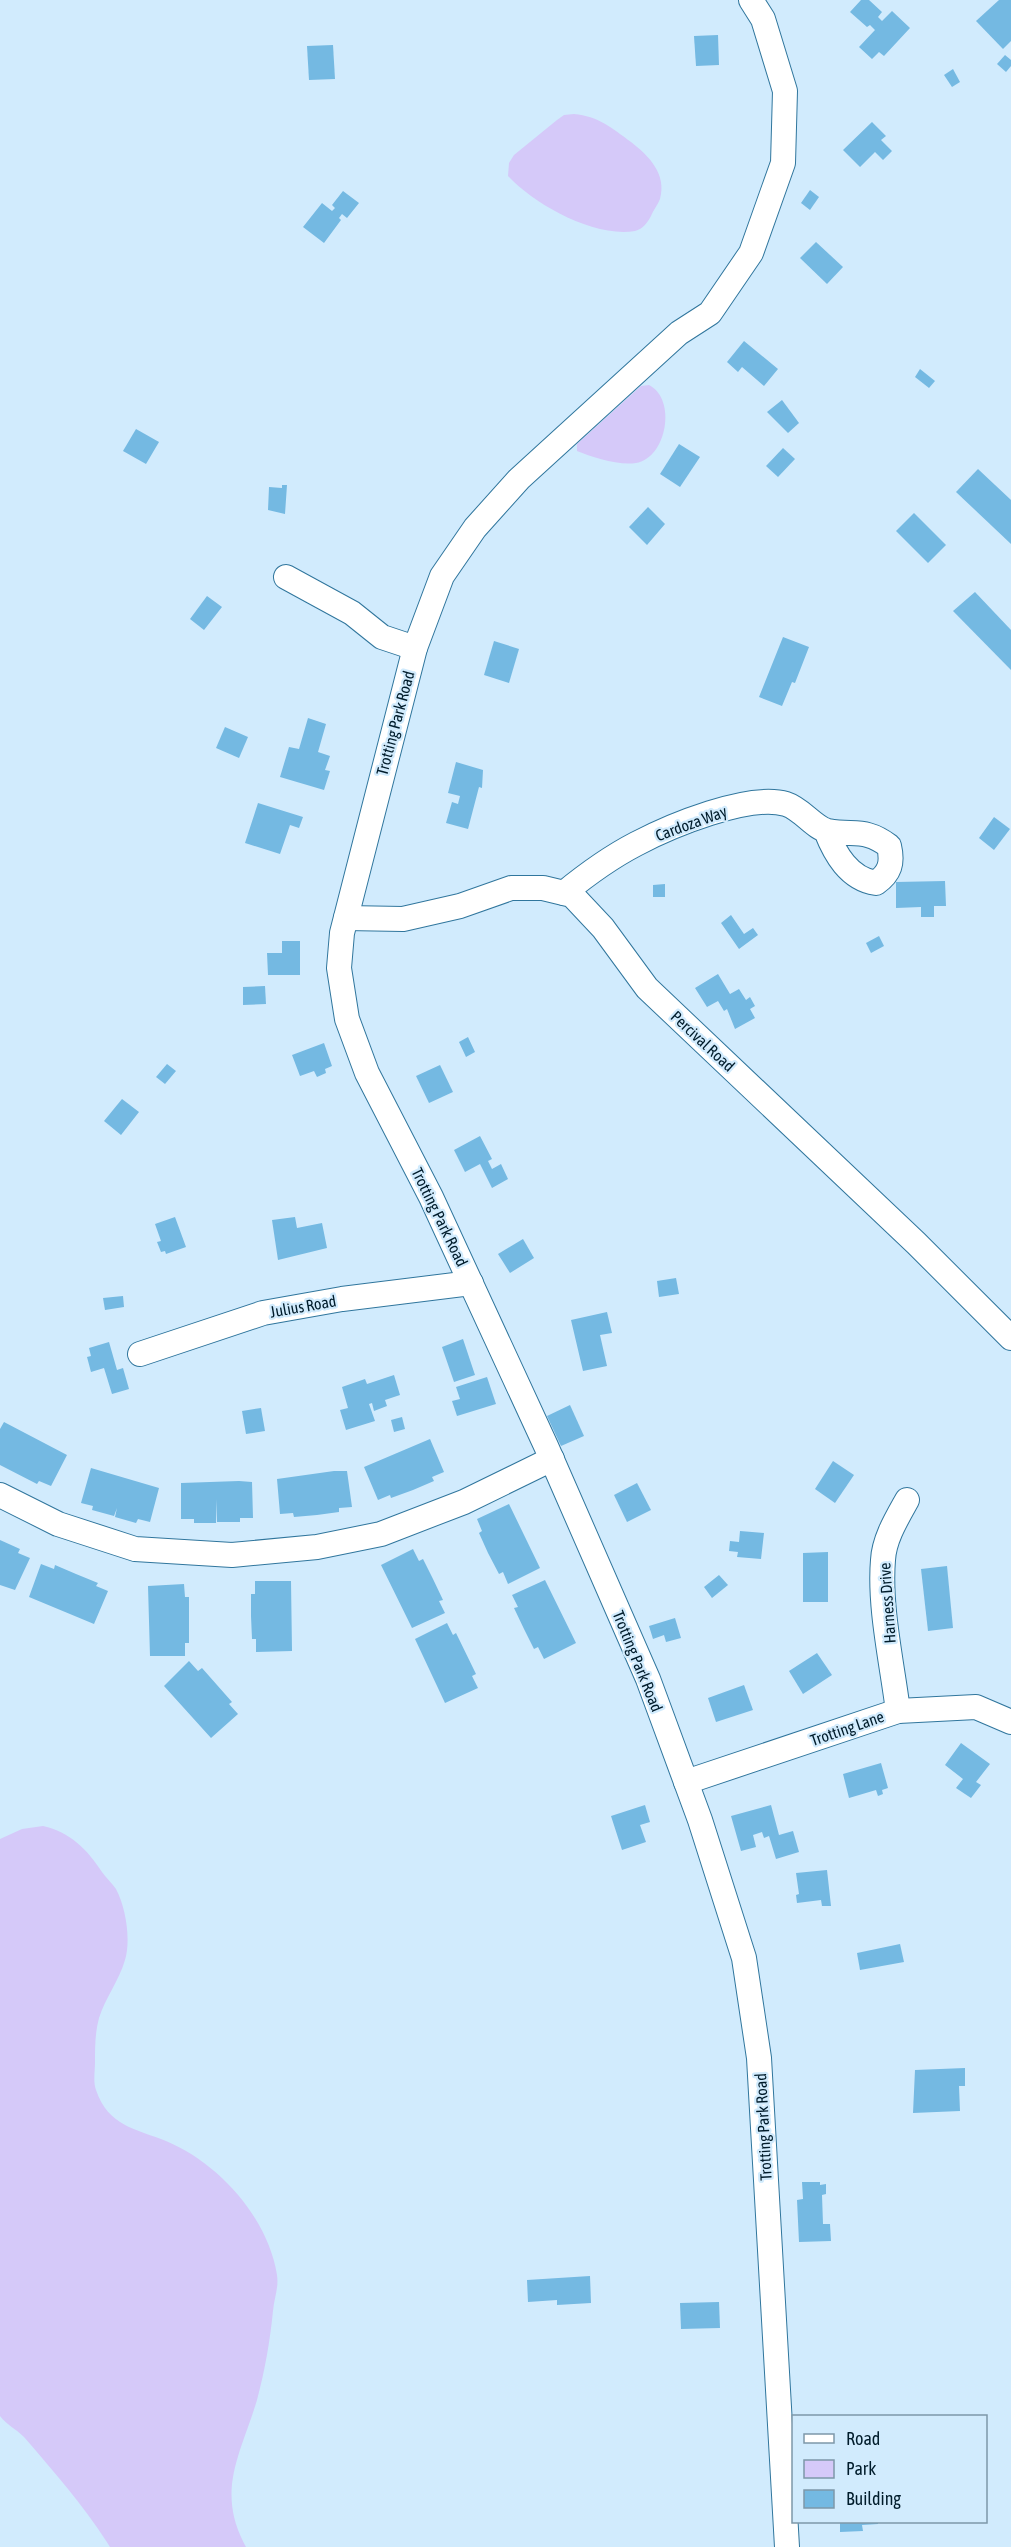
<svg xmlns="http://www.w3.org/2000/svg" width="1011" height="2547" viewBox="0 0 1011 2547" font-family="'Asap Condensed',sans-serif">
	<rect width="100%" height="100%" fill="#d1ebfd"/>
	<g fill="#d5c9f9">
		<path d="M574 114C598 116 612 128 631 142 649 156 667 174 660 199 658 205 653 210 651 216 648 222 643 229 635 231 594 238 534 204 508 176L509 163 514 155 557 120 564 115Z"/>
		<path d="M649 385C677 399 667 458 636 463 619 466 592 457 577 451V444L641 386Z"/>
		<path d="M43 1826C70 1832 87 1849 102 1872 106 1878 112 1883 116 1889 126 1908 131 1940 125 1960 119 1981 105 1998 99 2018 95 2033 95 2047 95 2063 95 2071 93 2082 96 2090 108 2126 136 2129 166 2141 219 2163 268 2218 277 2275 279 2288 274 2298 273 2311 270 2341 265 2370 257 2400 241 2454 215 2491 246 2547H110C85 2507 55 2473 24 2437 16 2429 7 2425 0 2416V1839L22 1829Z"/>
	</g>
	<g fill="#74b9e2">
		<path d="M861 0H869L882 12 878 17 882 21 892 11 910 28 884 56 879 52 872 59 859 47 875 30 870 25 867 27 850 12Z"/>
		<path d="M999 0H1011V41L1003 49 976 21Z"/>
		<path d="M718 35 719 65 696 66 694 36Z"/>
		<path d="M333 45 335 79 309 80 307 46Z"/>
		<path d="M1005 55 1011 60V66L1006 72 997 64Z"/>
		<path d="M953 69 960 82 952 87 944 75Z"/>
		<path d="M872 122 886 136 881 140 892 151 883 160 875 152 860 167 843 150Z"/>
		<path d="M810 190 819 197 810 210 801 203Z"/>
		<path d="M343 191 359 203 347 218 342 214 339 218 341 220 324 243 303 227 322 203 332 211 335 208 332 205Z"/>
		<path d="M816 242 843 267 827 284 800 258Z"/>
		<path d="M744 341 778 369 764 386 742 367 738 372 727 362Z"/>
		<path d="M920 369 935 381 929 388 915 377Z"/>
		<path d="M782 400 799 423 788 433 767 412Z"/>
		<path d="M136 429 159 442 146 464 123 451Z"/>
		<path d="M679 444 700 457 680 487 660 474Z"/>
		<path d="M783 448 795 459 778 477 766 466Z"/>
		<path d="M978 469 1011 500V544L956 492Z"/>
		<path d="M282 485H287L285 514 268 510 269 487 282 488Z"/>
		<path d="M648 507 665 524 647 545 629 527Z"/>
		<path d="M914 513 946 545 928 563 896 531Z"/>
		<path d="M975 592 1011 630V670L953 611Z"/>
		<path d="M207 596 222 607 204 630 190 619Z"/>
		<path d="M783 637 809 647 795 683 792 682 782 706 759 697Z"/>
		<path d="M494 641 519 649 509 683 484 675Z"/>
		<path d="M308 718 326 724 318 752 330 756 325 770 330 771 324 790 280 777 289 747 299 749Z"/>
		<path d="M225 727 248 737 239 758 216 748Z"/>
		<path d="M456 762 483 770 482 788 479 787 468 829 446 823 452 802 458 804 460 796 448 793Z"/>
		<path d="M258 803 303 817 299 828 290 825 280 854 245 843Z"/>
		<path d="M994 817 1010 829 994 850 979 838Z"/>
		<path d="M945 881 946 906H934V917H921V907L896 908V882Z"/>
		<path d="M665 884V897H653V885Z"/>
		<path d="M731 915 744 934 753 928 758 935 739 949 721 923Z"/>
		<path d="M879 936 884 946 871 953 866 943Z"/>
		<path d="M282 941H300V975H268L267 953H282Z"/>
		<path d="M718 974 730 994 739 989 746 1000 750 997 755 1006 750 1009 755 1018 735 1029 727 1009 724 1011 718 1001 707 1007 695 988Z"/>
		<path d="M265 986 266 1004 243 1005V987Z"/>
		<path d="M468 1037 475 1052 466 1057 459 1042Z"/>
		<path d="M324 1043 332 1066 325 1069 326 1073 317 1077 314 1071 300 1076 292 1055Z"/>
		<path d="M167 1064 176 1071 165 1084 156 1077Z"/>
		<path d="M440 1065 453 1092 429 1103 416 1076Z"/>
		<path d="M122 1099 139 1112 121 1135 104 1121Z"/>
		<path d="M480 1136 492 1159 488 1161 492 1169 501 1164 508 1179 492 1188 480 1164 465 1172 454 1150Z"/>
		<path d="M175 1217 186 1247 166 1254 165 1251 161 1252 157 1242 161 1241 155 1224Z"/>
		<path d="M295 1217 297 1228 322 1223 327 1248 278 1260 272 1220Z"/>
		<path d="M523 1239 534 1258 510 1273 498 1254Z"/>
		<path d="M676 1278 679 1294 659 1297 657 1281Z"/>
		<path d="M123 1296 124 1307 105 1310 103 1298Z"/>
		<path d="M607 1312 612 1333 600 1335 607 1366 583 1371 571 1320Z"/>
		<path d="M463 1339 475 1375 454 1382 442 1347Z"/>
		<path d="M109 1342 117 1370 123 1368 129 1389 112 1394 104 1368 91 1372 87 1357 91 1356 89 1348Z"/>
		<path d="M394 1375 400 1395 385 1400 387 1406 374 1411 372 1403 369 1404 375 1421 346 1430 340 1410 348 1408 342 1387 365 1379 367 1384Z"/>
		<path d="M487 1377 496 1404 457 1416 452 1401 460 1399 456 1387Z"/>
		<path d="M570 1405 584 1436 561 1446 547 1416Z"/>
		<path d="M261 1408 265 1431 246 1434 242 1411Z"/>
		<path d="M402 1417 405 1429 394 1432 391 1420Z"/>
		<path d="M4 1422 67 1455 51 1486 39 1481 37 1484 0 1465V1429Z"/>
		<path d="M430 1439 444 1472 432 1477 434 1481 413 1490 391 1498 390 1495 378 1500 364 1467Z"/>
		<path d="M833 1461 854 1475 835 1503 815 1489Z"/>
		<path d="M91 1468 159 1488 150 1522 138 1519 136 1523 115 1517 117 1508 114 1516 92 1510 93 1506 81 1503Z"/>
		<path d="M334 1471H347L352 1507 339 1508V1512L317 1515 294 1517 293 1513 280 1514 277 1479Z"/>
		<path d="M239 1481 252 1482 253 1518H240V1522H217L216 1499V1523H194V1519H181V1483Z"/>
		<path d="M637 1483 651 1510 627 1522 614 1495Z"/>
		<path d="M509 1504 540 1568 508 1584 503 1572 499 1574 488 1553 479 1533 482 1531 477 1519Z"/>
		<path d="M740 1531 764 1533 761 1559 737 1557 738 1552 729 1551 730 1541 739 1542Z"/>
		<path d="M0 1540 20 1549 18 1553 30 1558 15 1590 0 1585Z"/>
		<path d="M413 1549 419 1561 423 1559 433 1579 443 1600 439 1601 445 1613 412 1628 381 1565Z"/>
		<path d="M828 1552V1602H803V1553Z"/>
		<path d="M41 1564 54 1569 55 1565 76 1574 98 1583 96 1586 108 1591 94 1624 29 1597Z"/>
		<path d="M947 1566 953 1628 928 1631 921 1569Z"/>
		<path d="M719 1575 728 1585 712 1598 704 1587Z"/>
		<path d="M545 1580 576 1643 544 1659 538 1647 534 1649 524 1629 514 1608 518 1607 512 1595Z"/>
		<path d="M255 1581H291L292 1651 256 1652V1639H252L251 1616V1594H255Z"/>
		<path d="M184 1584 185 1597H189V1643H185V1656H150L148 1586Z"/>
		<path d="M675 1618 681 1638 666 1642 664 1635 653 1639 649 1626Z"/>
		<path d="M447 1623 453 1635 456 1633 476 1674 472 1676 478 1688 445 1703 415 1639Z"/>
		<path d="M817 1653 832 1675 803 1694 789 1671Z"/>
		<path d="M189 1661 198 1671 202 1668 232 1702 229 1704 238 1714 211 1738 164 1686Z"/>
		<path d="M744 1685 753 1710 716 1722 708 1698Z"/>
		<path d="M961 1743 990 1764 976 1782 981 1785 971 1798 956 1788 963 1779 945 1765Z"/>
		<path d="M881 1763 888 1788 882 1790 883 1794 878 1796 876 1790 849 1798 843 1774Z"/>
		<path d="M645 1805 650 1822 640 1825 646 1842 622 1850 611 1816Z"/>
		<path d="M771 1805 779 1835 793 1831 799 1852 776 1859 769 1836 764 1838 762 1832 753 1835 756 1847 741 1851 731 1816Z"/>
		<path d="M827 1870 831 1906H822L821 1900 797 1903 796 1895 799 1894 796 1873Z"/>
		<path d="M900 1944 904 1962 860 1970 857 1953Z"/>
		<path d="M965 2068V2086H959L960 2111 913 2113 915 2070Z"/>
		<path d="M802 2182H820V2185L826 2184V2194L822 2195 823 2224H830L831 2241 799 2242 797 2200 803 2199Z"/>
		<path d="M590 2276 591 2303 557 2305V2300L528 2302 527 2280Z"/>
		<path d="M719 2302 720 2328 681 2329 680 2303Z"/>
		<path d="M840 2522H878V2524L862 2525 863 2531 840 2532Z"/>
	</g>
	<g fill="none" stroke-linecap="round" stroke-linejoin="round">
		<defs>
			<g id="minor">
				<path d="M751 0 763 19 785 91 783 163 751 253 710 313 679 333 519 479 475 528 442 576 415 648 342 933 339 968 347 1019 367 1073 431 1197 546 1446 648 1679 700 1820 744 1958 759 2058 787 2547"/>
				<path d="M286 577 352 613 382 637 415 648"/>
				<path d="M564 893C586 875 611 857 636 844 670 826 749 793 786 804 802 809 814 828 828 831 855 836 865 828 889 846 893 863 890 873 876 883 849 879 835 854 826 831"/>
				<path d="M346 918 403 919 460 906 511 888H543L572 895 603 928 647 988 916 1243 1011 1338"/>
				<path d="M140 1354 263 1313 342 1299 471 1283"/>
				<path d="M0 1495 58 1524 135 1549 232 1555 317 1547 381 1534 464 1502 552 1459"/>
				<path d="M898 1711C892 1663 879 1607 883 1560 884 1539 897 1518 907 1500"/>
				<path d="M686 1782 898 1711 976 1707 1011 1722"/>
			</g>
		</defs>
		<use href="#minor" stroke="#30769d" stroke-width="26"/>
		<use href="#minor" stroke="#fff" stroke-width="24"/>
	</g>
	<g text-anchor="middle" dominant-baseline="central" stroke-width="4.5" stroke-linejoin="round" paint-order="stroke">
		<g font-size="16" fill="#001c2b" stroke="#d1ebfd">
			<text transform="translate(395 723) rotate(-75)">Trotting Park Road</text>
			<text transform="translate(691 823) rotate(-20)">Cardoza Way</text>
			<text transform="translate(703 1041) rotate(43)">Percival Road</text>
			<text transform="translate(440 1217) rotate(64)">Trotting Park Road</text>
			<text transform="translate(303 1306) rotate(-10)">Julius Road</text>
			<text transform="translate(887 1603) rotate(-94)">Harness Drive</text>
			<text transform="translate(638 1661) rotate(68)">Trotting Park Road</text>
			<text transform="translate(847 1728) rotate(-19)">Trotting Lane</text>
			<text transform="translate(763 2127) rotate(-93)">Trotting Park Road</text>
		</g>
	</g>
	<rect x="792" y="2415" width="195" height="108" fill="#d1ebfd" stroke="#7d98a9" stroke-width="1.5"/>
	<rect x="804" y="2434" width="30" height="9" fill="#ffffff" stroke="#7d98a9" stroke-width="1.5"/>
	<text x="846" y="2445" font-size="18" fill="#001c2b">Road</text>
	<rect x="804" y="2460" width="30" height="18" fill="#d5c9f9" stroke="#7d98a9" stroke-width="1.5"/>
	<text x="846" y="2475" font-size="18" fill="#001c2b">Park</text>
	<rect x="804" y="2490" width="30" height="18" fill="#74b9e2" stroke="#7d98a9" stroke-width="1.5"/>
	<text x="846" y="2505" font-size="18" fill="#001c2b">Building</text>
</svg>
